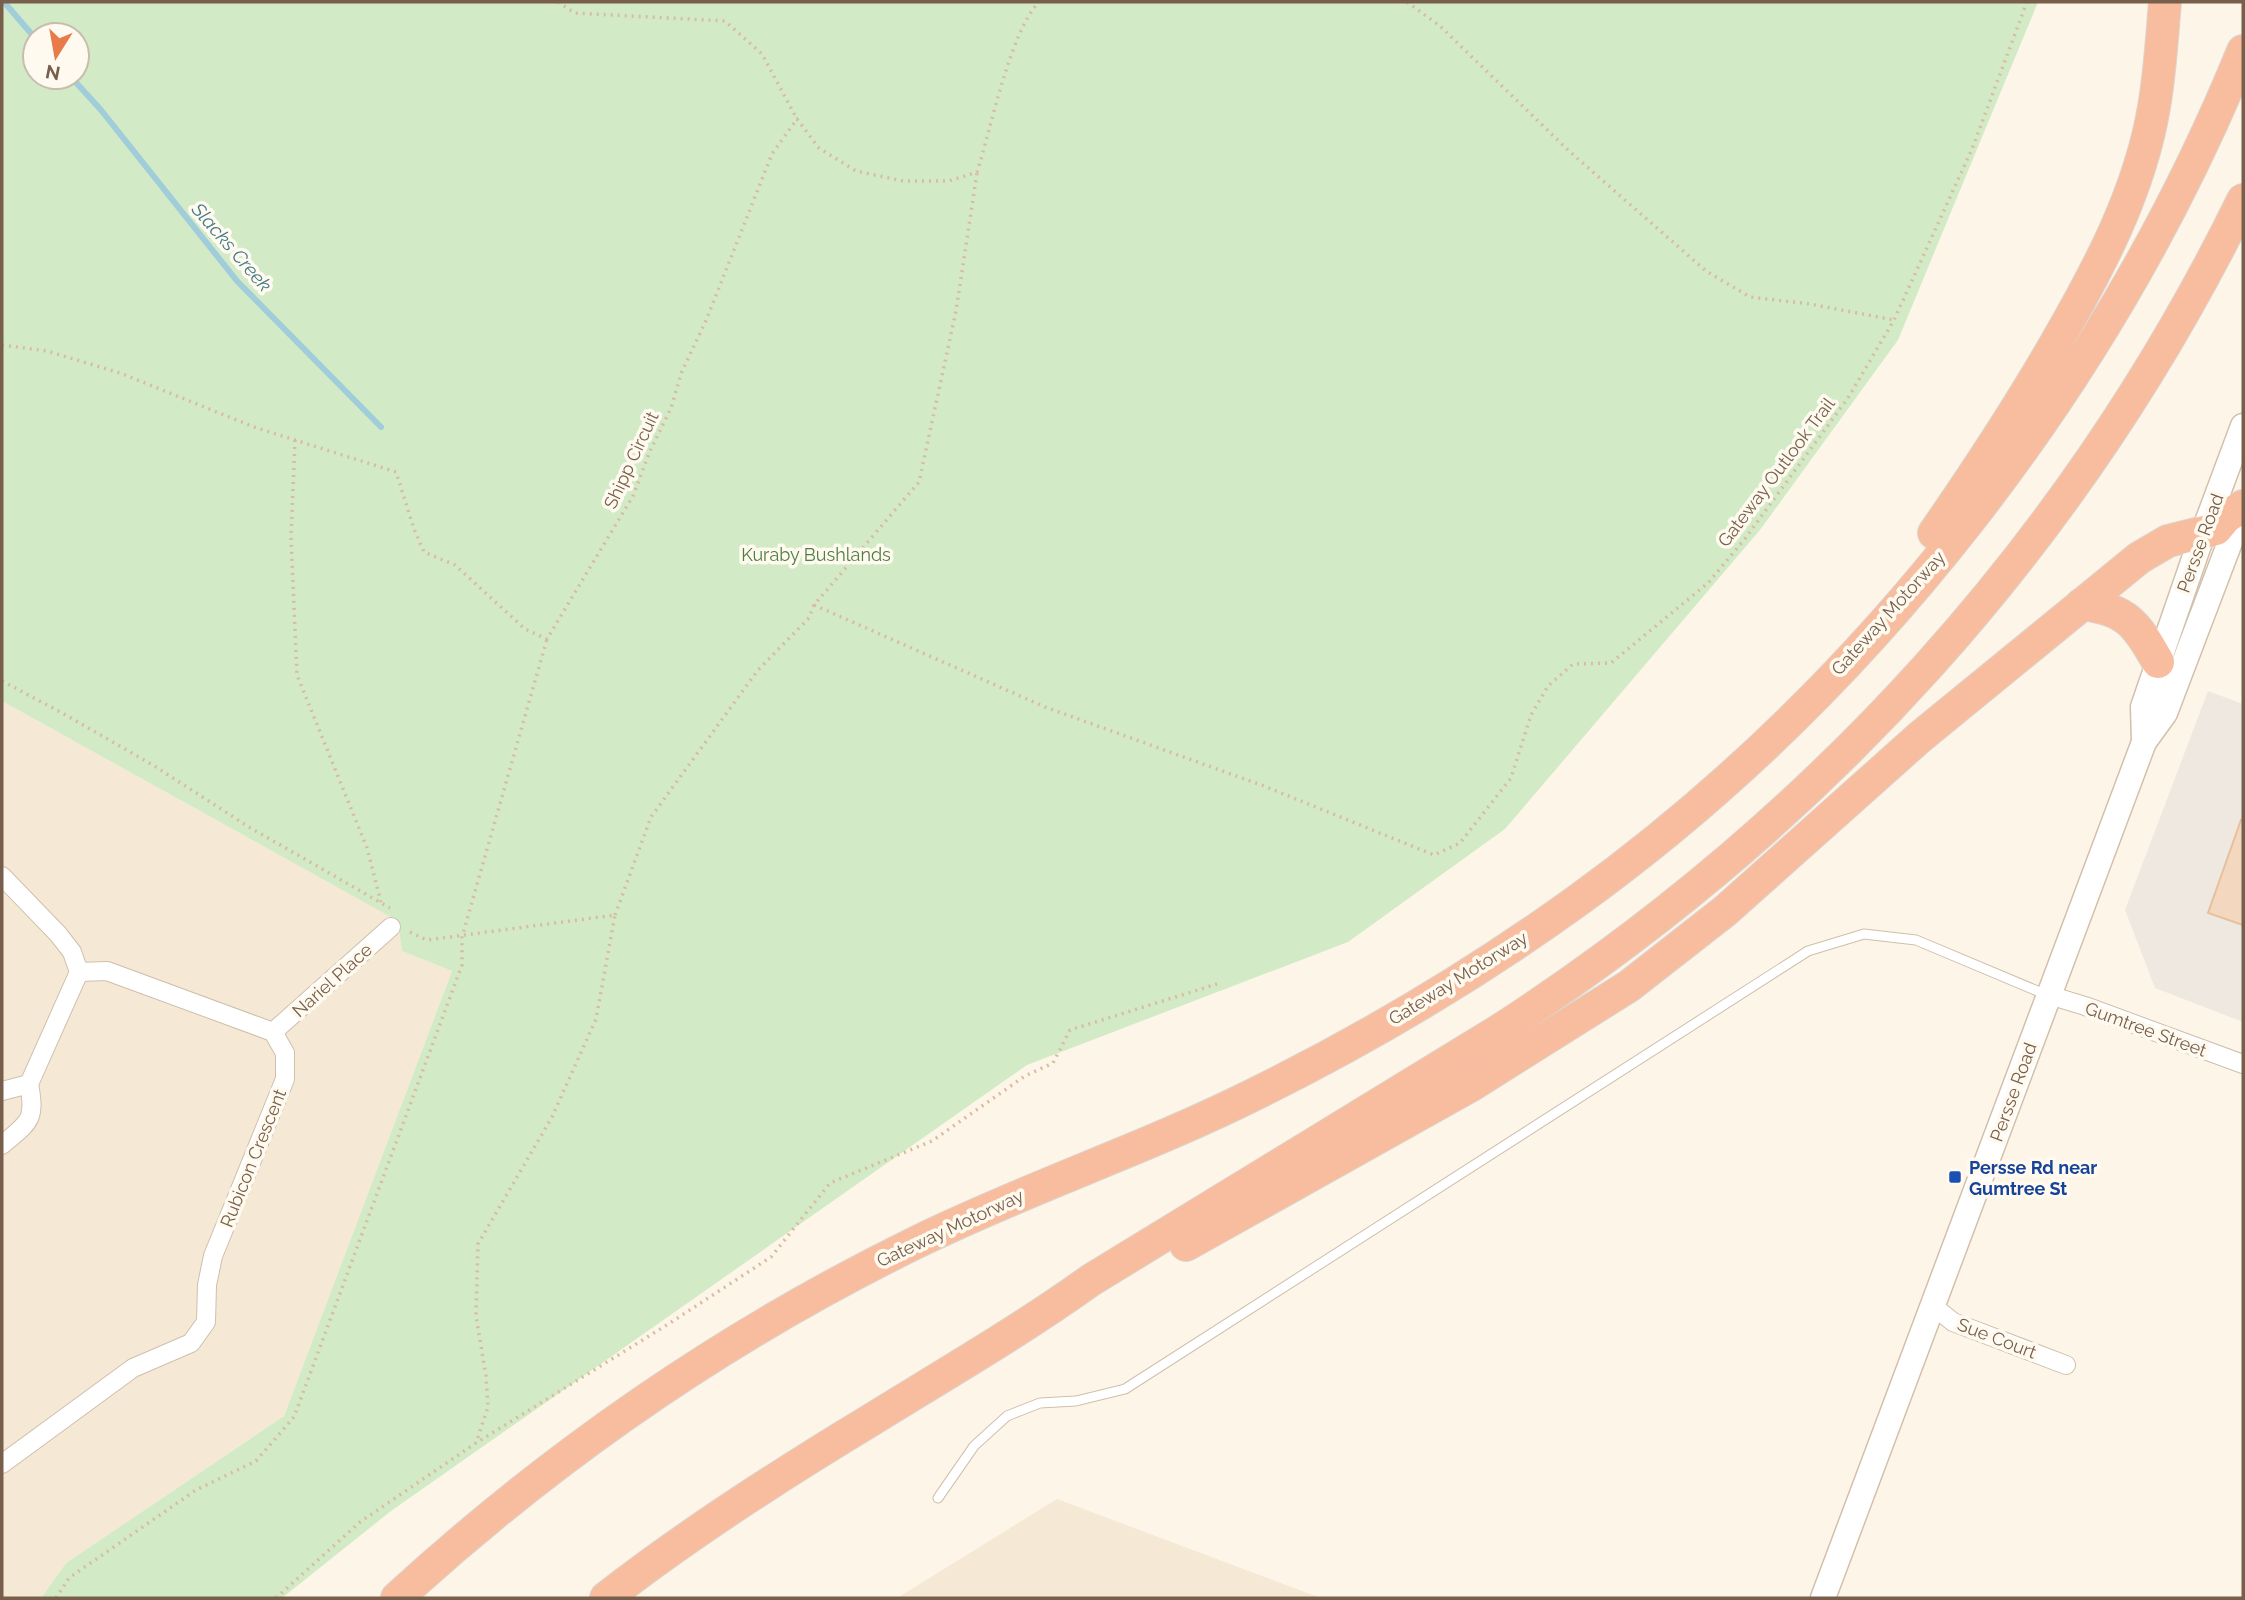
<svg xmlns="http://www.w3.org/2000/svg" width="2245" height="1600" viewBox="0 0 2245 1600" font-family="Raleway,sans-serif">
	<rect width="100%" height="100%" fill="#fdf6e8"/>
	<g fill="#f5e9d6">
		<path d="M2 701 399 921 402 951 452 971 284 1416 66 1563 41 1598H2Z"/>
		<path d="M1057 1499 1321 1598H897Z"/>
	</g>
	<path fill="#eee8e1" d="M2208 691 2243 704V1022L2155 988 2125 910Z"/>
	<path fill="#d2ebc6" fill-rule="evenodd" d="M2 2H2038L1898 340 1760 530 1505 829 1348 942 1027 1065 391 1511 282 1598H41L66 1563 284 1416 452 971 402 951 398 921 2 701ZM35 35H77V77H35Z"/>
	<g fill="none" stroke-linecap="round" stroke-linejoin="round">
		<g stroke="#a1ccda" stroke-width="6">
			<path d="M4 2 35 38"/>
			<path d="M71 77 101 110 237 281 381 427"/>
		</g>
	</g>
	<path fill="#f3d8bf" stroke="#e6c09f" stroke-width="2" d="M2241 820 2243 821V925L2208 913Z"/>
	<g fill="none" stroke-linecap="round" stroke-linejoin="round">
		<defs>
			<path id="lane" d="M938 1498 974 1446 1007 1416 1040 1403 1076 1401 1125 1389 1808 951 1864 934 1916 940 2047 995"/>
			<g id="street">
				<path d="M2 876 58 934 72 952 79 972 107 971 273 1032 285 1053V1079L213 1256 207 1285 206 1322 191 1343 133 1368 2 1464"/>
				<path d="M2049 995 2085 1006 2243 1064"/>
				<path d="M273 1032 391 927"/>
				<path d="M29 1084 79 972"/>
				<path d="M2 1091 29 1084C36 1121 29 1122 2 1145"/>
				<path d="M1932 1305 1953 1322 2066 1365"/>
			</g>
			<g id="secondary">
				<path d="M2144 742 2143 707 2203 533 2243 426"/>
				<path d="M1823 1598 2144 742 2165 713 2243 508"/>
			</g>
			<g id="highway">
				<path d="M1934 533C1977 471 2019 407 2057 341 2099 268 2140 191 2154 107 2160 73 2162 37 2165 2"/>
				<path d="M2082 604C2126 609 2137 624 2158 662"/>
				<path d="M1186 1245 1470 1086 1629 986 1725 911 1920 737 2139 558 2168 541 2216 529 2226 517 2243 506"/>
				<path d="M397 1598C553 1455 727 1335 917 1242 1029 1187 1148 1148 1259 1092 1370 1037 1477 973 1577 901 1868 691 2108 382 2243 51"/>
				<path d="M606 1598C689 1533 780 1475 871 1420 945 1374 1020 1331 1091 1280L1500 1030C1819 823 2075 543 2243 200"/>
			</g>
		</defs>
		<use href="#lane" stroke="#cfbfad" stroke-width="11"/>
		<use href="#street" stroke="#cfbfad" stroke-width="20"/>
		<use href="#secondary" stroke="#d2c0ab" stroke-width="27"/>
		<use href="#highway" stroke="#dcd5d0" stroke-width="34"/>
		<g stroke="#d9bba2" stroke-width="3.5" stroke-dasharray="2 5" stroke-linecap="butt">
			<path d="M558 2 575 13 725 21 762 54 797 119"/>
			<path d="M1407 2 1440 26 1569 151 1706 271 1750 297 1810 304 1894 320"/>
			<path d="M2 345 47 351 120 373 254 427 396 472 414 529 424 552 455 565 525 629 547 639 633 496 650 451 671 408 682 371 705 323 772 154 797 119 819 148 856 171 903 181H949L977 172C991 129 1010 32 1039 2"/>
			<path d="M295 440 291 537 297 675 367 848 381 902"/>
			<path d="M814 605 1045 707 1264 786 1434 855 1460 843 1511 778 1531 715 1548 686 1573 664 1611 663 1708 583 1744 540 1848 398 1894 320 1972 149 2027 2"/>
			<path d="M2 681 64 714 156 767 249 827 390 908"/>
			<path d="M615 915 651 817 758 670 809 618 814 605 919 482 956 311 977 173"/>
			<path d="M410 932 427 940 615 915 596 1019 552 1117 478 1244 476 1316 486 1376 488 1407 476 1443"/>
			<path d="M56 1598 69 1578 196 1490 256 1461 294 1417 462 965V937L547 639"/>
			<path d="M276 1598 360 1522 476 1443 670 1323 771 1257 830 1183 932 1141 1025 1076 1053 1063 1070 1030 1217 984"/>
		</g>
		<use href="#lane" stroke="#fff" stroke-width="9"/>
		<use href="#street" stroke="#fff" stroke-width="18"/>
		<use href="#secondary" stroke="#fff" stroke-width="24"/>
		<use href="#highway" stroke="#f8bd9e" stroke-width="32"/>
	</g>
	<rect fill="#1a4fb4" stroke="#fffaef" stroke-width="2.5" x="1948" y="1170" width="14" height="14" rx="3.5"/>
	<g text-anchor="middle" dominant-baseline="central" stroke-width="7" stroke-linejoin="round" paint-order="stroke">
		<g font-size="18" fill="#785f4b" stroke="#fffaef">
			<text transform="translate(631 460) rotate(-65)">Shipp Circuit</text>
			<text transform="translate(1776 472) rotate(-53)">Gateway Outlook Trail</text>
			<text transform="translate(2200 543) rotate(-70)">Persse Road</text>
			<text transform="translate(1888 613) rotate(-48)">Gateway Motorway</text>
			<text transform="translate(1458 978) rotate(-32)">Gateway Motorway</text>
			<text transform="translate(332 980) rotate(-42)">Nariel Place</text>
			<text transform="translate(2146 1029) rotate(20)">Gumtree Street</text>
			<text transform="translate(2013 1092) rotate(-70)">Persse Road</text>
			<text transform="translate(253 1158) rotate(-68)">Rubicon Crescent</text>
			<text transform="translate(950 1228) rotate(-25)">Gateway Motorway</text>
			<text transform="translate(1997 1338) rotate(21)">Sue Court</text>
		</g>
		<g font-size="18" fill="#4f7e42" stroke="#fffaef">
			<text x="816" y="554">Kuraby Bushlands</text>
		</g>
		<g font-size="18" font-weight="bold" fill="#164399" stroke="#fffaef" text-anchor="start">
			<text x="1969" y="1167">Persse Rd near<tspan x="1969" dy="21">Gumtree St</tspan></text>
		</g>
		<g font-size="19" font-style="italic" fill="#447a8b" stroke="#fffaef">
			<text transform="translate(232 247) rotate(49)">Slacks Creek</text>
		</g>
	</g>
	<rect width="2245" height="1600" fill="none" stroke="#785f4b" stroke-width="7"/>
	<g transform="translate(56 56) rotate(191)"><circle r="33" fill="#fffaef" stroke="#c9bcad" stroke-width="2"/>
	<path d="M0-5L12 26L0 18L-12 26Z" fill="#e97b4b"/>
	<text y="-10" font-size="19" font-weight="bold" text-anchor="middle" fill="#785f4b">N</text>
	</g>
</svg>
